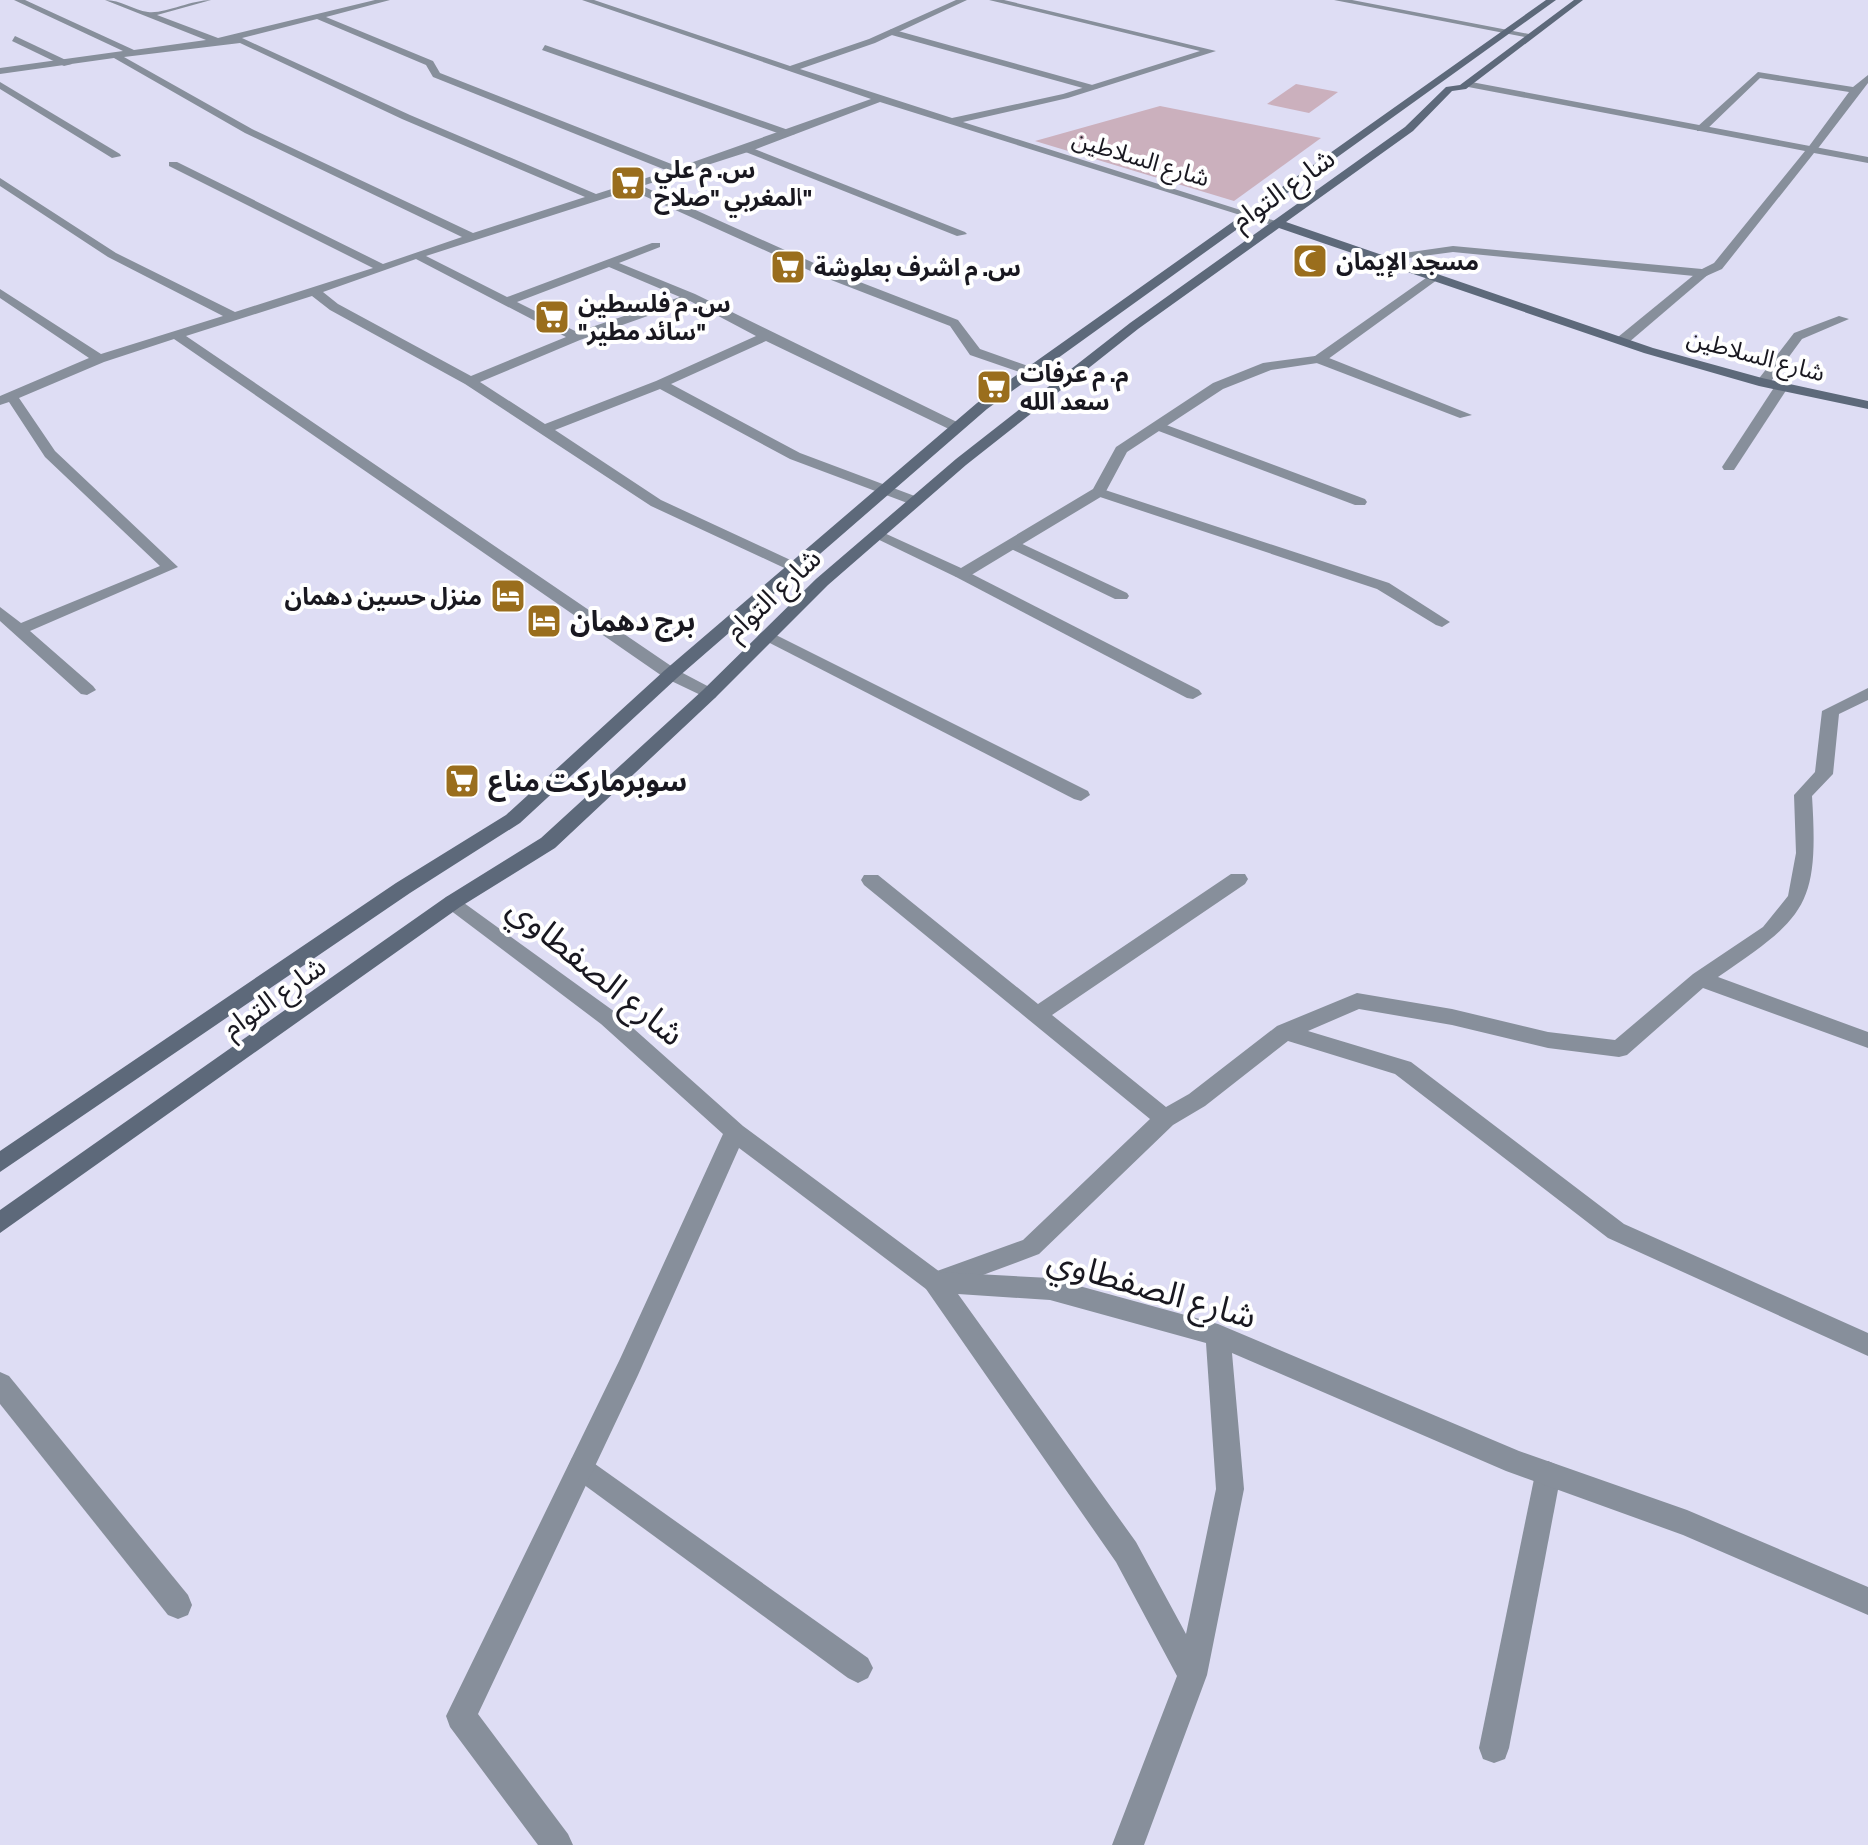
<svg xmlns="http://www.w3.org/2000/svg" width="1868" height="1845" viewBox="0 0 1868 1845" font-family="'Zilla Slab','Noto Sans Arabic',serif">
	<rect width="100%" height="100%" fill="#deddf4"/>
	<g fill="#cbb0bd">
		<path d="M1296 84 1338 92 1309 113 1267 104Z"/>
		<path d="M1160 106 1321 138 1234 201 1035 141Z"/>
	</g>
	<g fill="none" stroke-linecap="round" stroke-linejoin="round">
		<g fill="#878f9b" fill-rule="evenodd">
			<path d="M891 29 1096 86 1098 88 1090 90 888 34Z"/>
			<path d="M15 36 70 62 72 64 64 66 12 41Z"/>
			<path d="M545 45 794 132 795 134 786 136 542 50Z"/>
			<path d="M1758 72 1853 87 1868 75V83L1816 151 1807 149 1849 92 1760 78 1705 131H1697V127Z"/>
			<path d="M747 146 965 232 967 234 957 236 743 151 742 149Z"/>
			<path d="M1700 270 1710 273 1628 343H1618V337Z"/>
			<path d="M1839 316 1849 319 1802 339 1769 384H1759L1757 381 1794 333Z"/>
			<path d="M1314 356H1324L1472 415 1460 418 1314 362Z"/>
			<path d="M1777 383 1789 386 1734 470H1724L1722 467Z"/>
			<path d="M1161 423 1365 499 1367 502 1365 505H1355L1156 430 1154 427Z"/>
			<path d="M1099 488 1389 583 1450 622 1442 627 1436 625 1377 589 1094 495 1092 492Z"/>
			<path d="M1012 539 1127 593 1129 596 1127 599H1115L1007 547 1004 544Z"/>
			<path d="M962 569 1199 690 1202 694 1193 699 1187 698 956 577 954 574Z"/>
			<path d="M766 630 1088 791 1090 795 1081 801 1074 799 760 638 758 635Z"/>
			<path d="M1868 688V700L1839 714 1833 774 1812 796C1819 906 1806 917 1718 977L1868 1032V1048L1703 988 1627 1055 1619 1057 1548 1048 1452 1025 1359 1009 1308 1031 1411 1062 1624 1224 1868 1333V1356L1608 1238 1395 1074 1288 1041 1205 1106 1173 1125 1039 1254 935 1293 926 1289 923 1282 926 1275 1023 1240 1150 1119 864 885 861 880 864 875H878L1038 1004 1231 874H1245L1248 879 1245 884 1052 1015 1166 1107 1189 1094 1277 1026 1357 993 1452 1009 1548 1032 1615 1040 1693 974 1763 927 1788 896 1796 853 1794 795 1815 772 1822 711Z"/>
			<path d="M0 1372 9 1376 188 1595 192 1605 188 1615 178 1619 168 1615 0 1404Z"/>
			<path d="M581 1454 868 1658 873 1668 868 1678 858 1683 848 1678 572 1476 568 1467 572 1458Z"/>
			<path d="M1548 1461 1557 1465 1561 1474 1509 1748 1505 1759 1494 1763 1483 1759 1479 1748 1535 1474 1539 1465Z"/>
		</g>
		<g fill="#878f9b" fill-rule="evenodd">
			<path d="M14 0H25L134 50 206 40 105 0C121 0 133 10 148 12 165 14 191 0 211 0L157 15 218 38 375 0H390L326 17 433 61 440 73 679 167 871 99 582 0H594L790 66 869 39 956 0H967L875 43 800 69 952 118 1063 94 1200 51 989 0H1004L1216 51 1068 98 963 122 1285 224 1275 226 880 102 751 151 642 186 834 272 958 320 980 349 1065 379V385L1060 386 970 355 950 326 826 278 631 190 426 256 507 297 652 243H660V247L619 263 695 294 961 424V430H951L766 341 671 384 800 453 920 498V504H910L790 459 660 389 555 430 661 500 799 564 801 567 793 572 651 506 465 384 330 310 312 296 186 336 677 670 715 690 718 694 715 698 709 699 665 678 174 339 104 362 19 398 55 451 178 567 30 631 93 686 96 690 87 695 81 694 0 621V607L21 623 160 566 45 457 9 402 0 405V396L89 358 0 298V289L101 354 223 316 108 257 0 186V178L116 253 235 312 373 268 169 166V162H177L383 264 462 237 245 133 114 58 0 74V68L123 51ZM317 19 426 65 433 77 668 171 596 194 410 115 242 38ZM240 43 402 119 585 197 473 233 252 129 124 57ZM416 259 566 337 471 376 338 304 323 292ZM609 267 680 297 577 332 517 302ZM690 301 756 336 656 381 545 424 480 382 580 340Z"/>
			<path d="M1334 0H1352L1534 35 1530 38Z"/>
			<path d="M1466 81 1868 157V163L1814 153 1722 269 1704 277 1453 252 1386 261V257L1390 255 1453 246 1702 269 1714 263 1805 151 1463 86Z"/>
			<path d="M0 82 120 154 121 156 112 158 0 89Z"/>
			<path d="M1433 273 1439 277 1437 280 1324 362 1271 370 1223 389 1127 452 1104 495 968 577H956L869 535 877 530 882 532 961 568 1093 489 1116 447 1213 383 1263 363 1315 356Z"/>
			<path d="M453 895 615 1012 743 1126 940 1272 1050 1278 1218 1324 1519 1451 1687 1510 1868 1587V1615L1683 1535 1506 1471 1232 1353 1244 1489 1207 1675 1144 1845H1112L1177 1676 1116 1562 926 1289 739 1148 638 1375 478 1714 568 1834 573 1845H538L450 1727 446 1716 620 1359 723 1134 601 1024 446 907 443 902 446 897ZM958 1294 1050 1300 1206 1343 1216 1489 1186 1634 1136 1542Z"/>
		</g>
		<g fill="#5d697a" fill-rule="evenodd">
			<path d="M1546 0H1556L987 409 677 678 520 823 410 893 0 1172V1151L396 883 506 815 665 670 977 403Z"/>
			<path d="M1574 0H1583L1466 89 1452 91 1413 131 1286 222 1653 348 1762 378 1868 401V409L1759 386 1644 353 1279 228 1138 329 966 465 828 585 715 698 555 848 460 907 0 1233V1210L446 897 541 838 703 690 816 579 956 459 1130 323 1405 127 1446 87 1460 85Z"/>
		</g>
	</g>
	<defs>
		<symbol id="supermarket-square" viewBox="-11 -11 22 22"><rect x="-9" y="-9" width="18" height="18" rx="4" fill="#9a6e1d" stroke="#fff"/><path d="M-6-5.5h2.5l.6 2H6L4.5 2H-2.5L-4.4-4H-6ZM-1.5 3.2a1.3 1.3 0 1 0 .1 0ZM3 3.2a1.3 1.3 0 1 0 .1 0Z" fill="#fff"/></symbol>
		<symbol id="mosque-square" viewBox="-11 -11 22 22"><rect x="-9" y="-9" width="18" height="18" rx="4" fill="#9a6e1d" stroke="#fff"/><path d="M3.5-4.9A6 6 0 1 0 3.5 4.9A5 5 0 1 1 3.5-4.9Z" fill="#fff"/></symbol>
		<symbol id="hotel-square" viewBox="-11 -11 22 22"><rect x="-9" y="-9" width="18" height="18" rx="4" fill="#9a6e1d" stroke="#fff"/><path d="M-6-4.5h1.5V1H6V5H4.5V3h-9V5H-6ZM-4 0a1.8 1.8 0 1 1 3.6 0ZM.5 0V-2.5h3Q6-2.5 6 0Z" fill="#fff"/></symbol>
	</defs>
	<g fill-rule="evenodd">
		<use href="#supermarket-square" x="608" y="163" width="40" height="40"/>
		<use href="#mosque-square" x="1290" y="241" width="40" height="40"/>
		<use href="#supermarket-square" x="768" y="247" width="40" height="40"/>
		<use href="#supermarket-square" x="532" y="297" width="40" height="40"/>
		<use href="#supermarket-square" x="974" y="367" width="40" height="40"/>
		<use href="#hotel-square" x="488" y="576" width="40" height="40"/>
		<use href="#hotel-square" x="524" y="601" width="40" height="40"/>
		<use href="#supermarket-square" x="442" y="761" width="40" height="40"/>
	</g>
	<g text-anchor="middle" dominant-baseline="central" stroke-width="8" stroke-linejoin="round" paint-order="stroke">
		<g font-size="24" fill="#191820" stroke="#fff">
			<text transform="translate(1141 158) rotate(17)">شارع السلاطين</text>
			<text transform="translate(1756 355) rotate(15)">شارع السلاطين</text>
		</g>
		<g font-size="24" font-weight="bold" fill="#191820" stroke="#fff" text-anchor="start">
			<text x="654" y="169">س. م علي<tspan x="654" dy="28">المغربي "صلاح"</tspan></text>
			<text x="1336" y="261">مسجد الإيمان</text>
			<text x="814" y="267">س. م اشرف بعلوشة</text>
			<text x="578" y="303">س. م فلسطين<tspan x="578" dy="28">"سائد مطير"</tspan></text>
			<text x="1020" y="373">م. م عرفات<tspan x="1020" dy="28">سعد الله</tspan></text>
			<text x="482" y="596" text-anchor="end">منزل حسين دهمان</text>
		</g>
		<g font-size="28" fill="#191820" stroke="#fff">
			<text transform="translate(1283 189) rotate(-35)">شارع التوام</text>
			<text transform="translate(773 594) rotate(-43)">شارع التوام</text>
			<text transform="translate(274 997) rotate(-35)">شارع التوام</text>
		</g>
		<g font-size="28" font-weight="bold" fill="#191820" stroke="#fff" text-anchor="start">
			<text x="570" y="621">برج دهمان</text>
			<text x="488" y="781">سوبرماركت مناع</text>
		</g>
		<g font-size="34" fill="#191820" stroke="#fff">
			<text transform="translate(596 971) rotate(39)">شارع الصفطاوي</text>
			<text transform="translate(1152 1288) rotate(16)">شارع الصفطاوي</text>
		</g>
	</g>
</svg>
